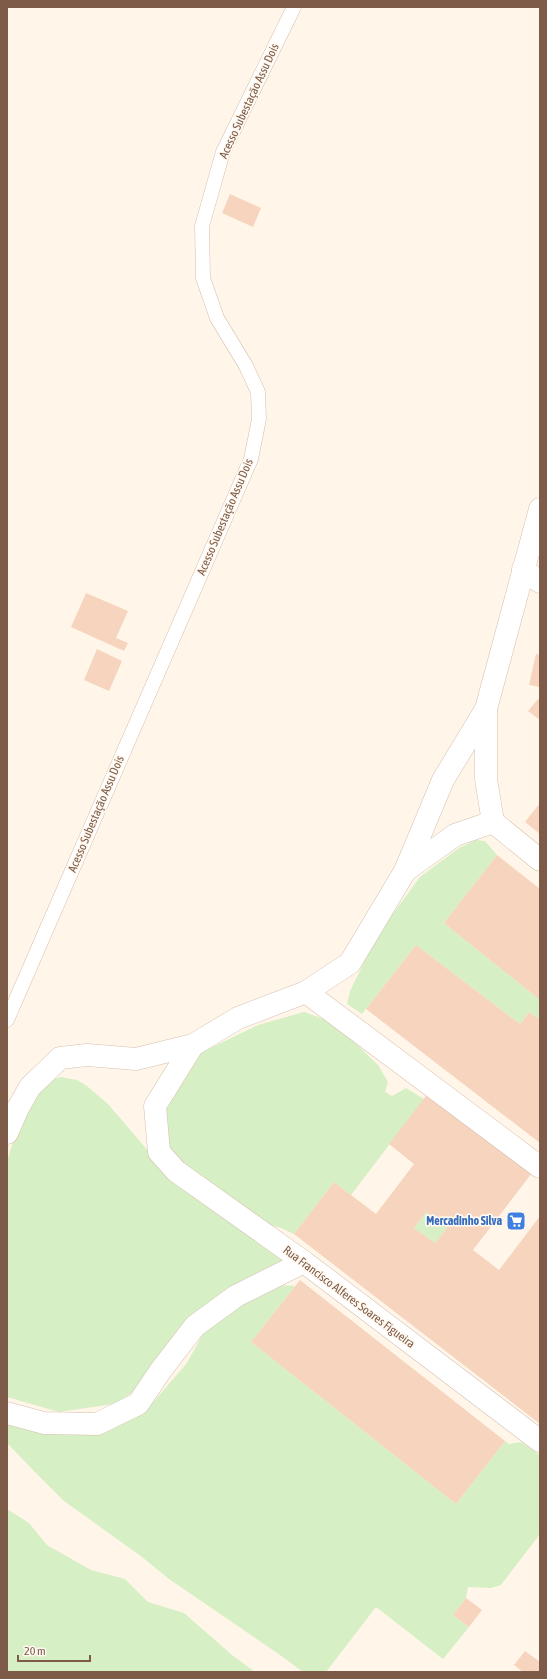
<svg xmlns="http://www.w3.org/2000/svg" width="547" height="1679" viewBox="0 0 547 1679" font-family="'Asap Condensed',sans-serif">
	<rect width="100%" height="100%" fill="#fff6e9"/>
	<g fill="#d6efc4">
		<path d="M476 840 485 841 497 855 444 923 540 1000V1020L529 1012 520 1024 416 945 362 1014 347 1004 350 991 369 952 392 915 420 877 459 848Z"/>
		<path d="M304 1012 335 1023 378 1065 388 1082 385 1092 392 1096 406 1088 424 1099 351 1195 334 1182 294 1234 281 1228 254 1220 214 1195 175 1155 167 1143 166 1106 198 1054 258 1025Z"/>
		<path d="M61 1077 77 1080 87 1086 108 1104 179 1187 287 1261 154 1367 132 1393 114 1404 59 1412 7 1397V1161L15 1136 42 1082Z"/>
		<path d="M426 1212 447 1228 435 1243 414 1228Z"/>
		<path d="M277 1285 295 1286 251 1342 456 1504 505 1441 509 1444 521 1442 540 1455V1534L501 1585 491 1588 468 1587 466 1598 453 1615 469 1627 443 1659 376 1607 326 1672H303L280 1655 169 1579 142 1557 64 1501 34 1471 7 1443V1422L133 1417 155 1400 187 1363 204 1332 222 1313Z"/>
		<path d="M7 1509 29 1523 47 1545 91 1570 125 1579 148 1602 184 1613 232 1655 255 1672H7Z"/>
	</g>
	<g fill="#f7d4bd" fill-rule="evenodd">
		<path d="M230 194 261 208 253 227 222 213Z"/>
		<path d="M86 593 128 611 116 638 128 643 124 651 71 627Z"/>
		<path d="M97 649 122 661 109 691 84 680Z"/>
		<path d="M536 654 540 655V687L529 685Z"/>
		<path d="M538 699 540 701V720L528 711Z"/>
		<path d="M540 803V834L525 822Z"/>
		<path d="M497 855 540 889V1000L444 923Z"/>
		<path d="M416 945 520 1024 529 1012 540 1020V1143L366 1009Z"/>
		<path d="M429 1092 532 1173 473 1250 499 1270 540 1216V1424L294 1234 334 1182 376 1214 414 1164 389 1144ZM426 1212 447 1228 435 1243 414 1228Z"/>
		<path d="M300 1280 505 1441 456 1504 251 1342Z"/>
		<path d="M466 1598 482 1610 469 1627 453 1615Z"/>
		<path d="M525 1651 540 1662V1672H523L514 1665Z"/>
	</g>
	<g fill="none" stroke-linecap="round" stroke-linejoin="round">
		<defs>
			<path id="service" d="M7 1020 251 459 259 419 258 392 246 366 217 318 203 278 202 226 223 152 294 7"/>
			<g id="minor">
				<path d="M523 569 540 582"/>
				<path d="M486 709 443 780 405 871 350 963 306 992 238 1018 193 1045 155 1106 159 1152 176 1171 304 1262 540 1441"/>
				<path d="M493 822 486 779V709L540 509"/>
				<path d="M493 822 540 860"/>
				<path d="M405 871 455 835 493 822"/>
				<path d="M306 992 540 1167"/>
				<path d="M7 1133 18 1108 30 1087 60 1058 87 1055 136 1059 193 1045"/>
				<path d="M7 1413 44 1423 97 1424 138 1404 161 1370 195 1326 236 1296 304 1262"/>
			</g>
		</defs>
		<use href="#service" stroke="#d5bfaf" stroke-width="15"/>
		<use href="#minor" stroke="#d5bfaf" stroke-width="23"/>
		<use href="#service" stroke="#fff" stroke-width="14"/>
		<use href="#minor" stroke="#fff" stroke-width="22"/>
	</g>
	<defs>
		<symbol id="supermarket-square" viewBox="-11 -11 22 22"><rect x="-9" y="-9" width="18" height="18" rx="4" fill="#3f7fe0" stroke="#fff9f1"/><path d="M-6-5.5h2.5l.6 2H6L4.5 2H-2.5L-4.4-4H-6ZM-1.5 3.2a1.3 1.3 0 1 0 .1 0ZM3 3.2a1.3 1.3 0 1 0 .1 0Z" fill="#fff"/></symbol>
	</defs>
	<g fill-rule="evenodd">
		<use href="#supermarket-square" x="505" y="1210" width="22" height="22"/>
	</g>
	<g text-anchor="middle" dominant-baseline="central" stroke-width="3.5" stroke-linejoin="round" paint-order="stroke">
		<g font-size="12" fill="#7d5b48" stroke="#fff9f1">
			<text transform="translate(249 101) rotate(-65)">Acesso Subestação Assu Dois</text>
			<text transform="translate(225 517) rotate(-67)">Acesso Subestação Assu Dois</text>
			<text transform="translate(96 814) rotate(-67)">Acesso Subestação Assu Dois</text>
			<text transform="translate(349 1297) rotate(37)">Rua Francisco Alferes Soares Figueira</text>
		</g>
		<g font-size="12" font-weight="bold" fill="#366cbe" stroke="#fff9f1" text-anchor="end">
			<text x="502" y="1221">Mercadinho Silva</text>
		</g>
	</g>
	<rect width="547" height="1679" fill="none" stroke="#7d5b48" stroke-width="16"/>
	<path d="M18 1655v6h72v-6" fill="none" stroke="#7d5b48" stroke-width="2"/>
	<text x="24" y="1655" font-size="12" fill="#7d5b48" stroke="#fff9f1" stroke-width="3" paint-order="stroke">20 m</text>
</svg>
